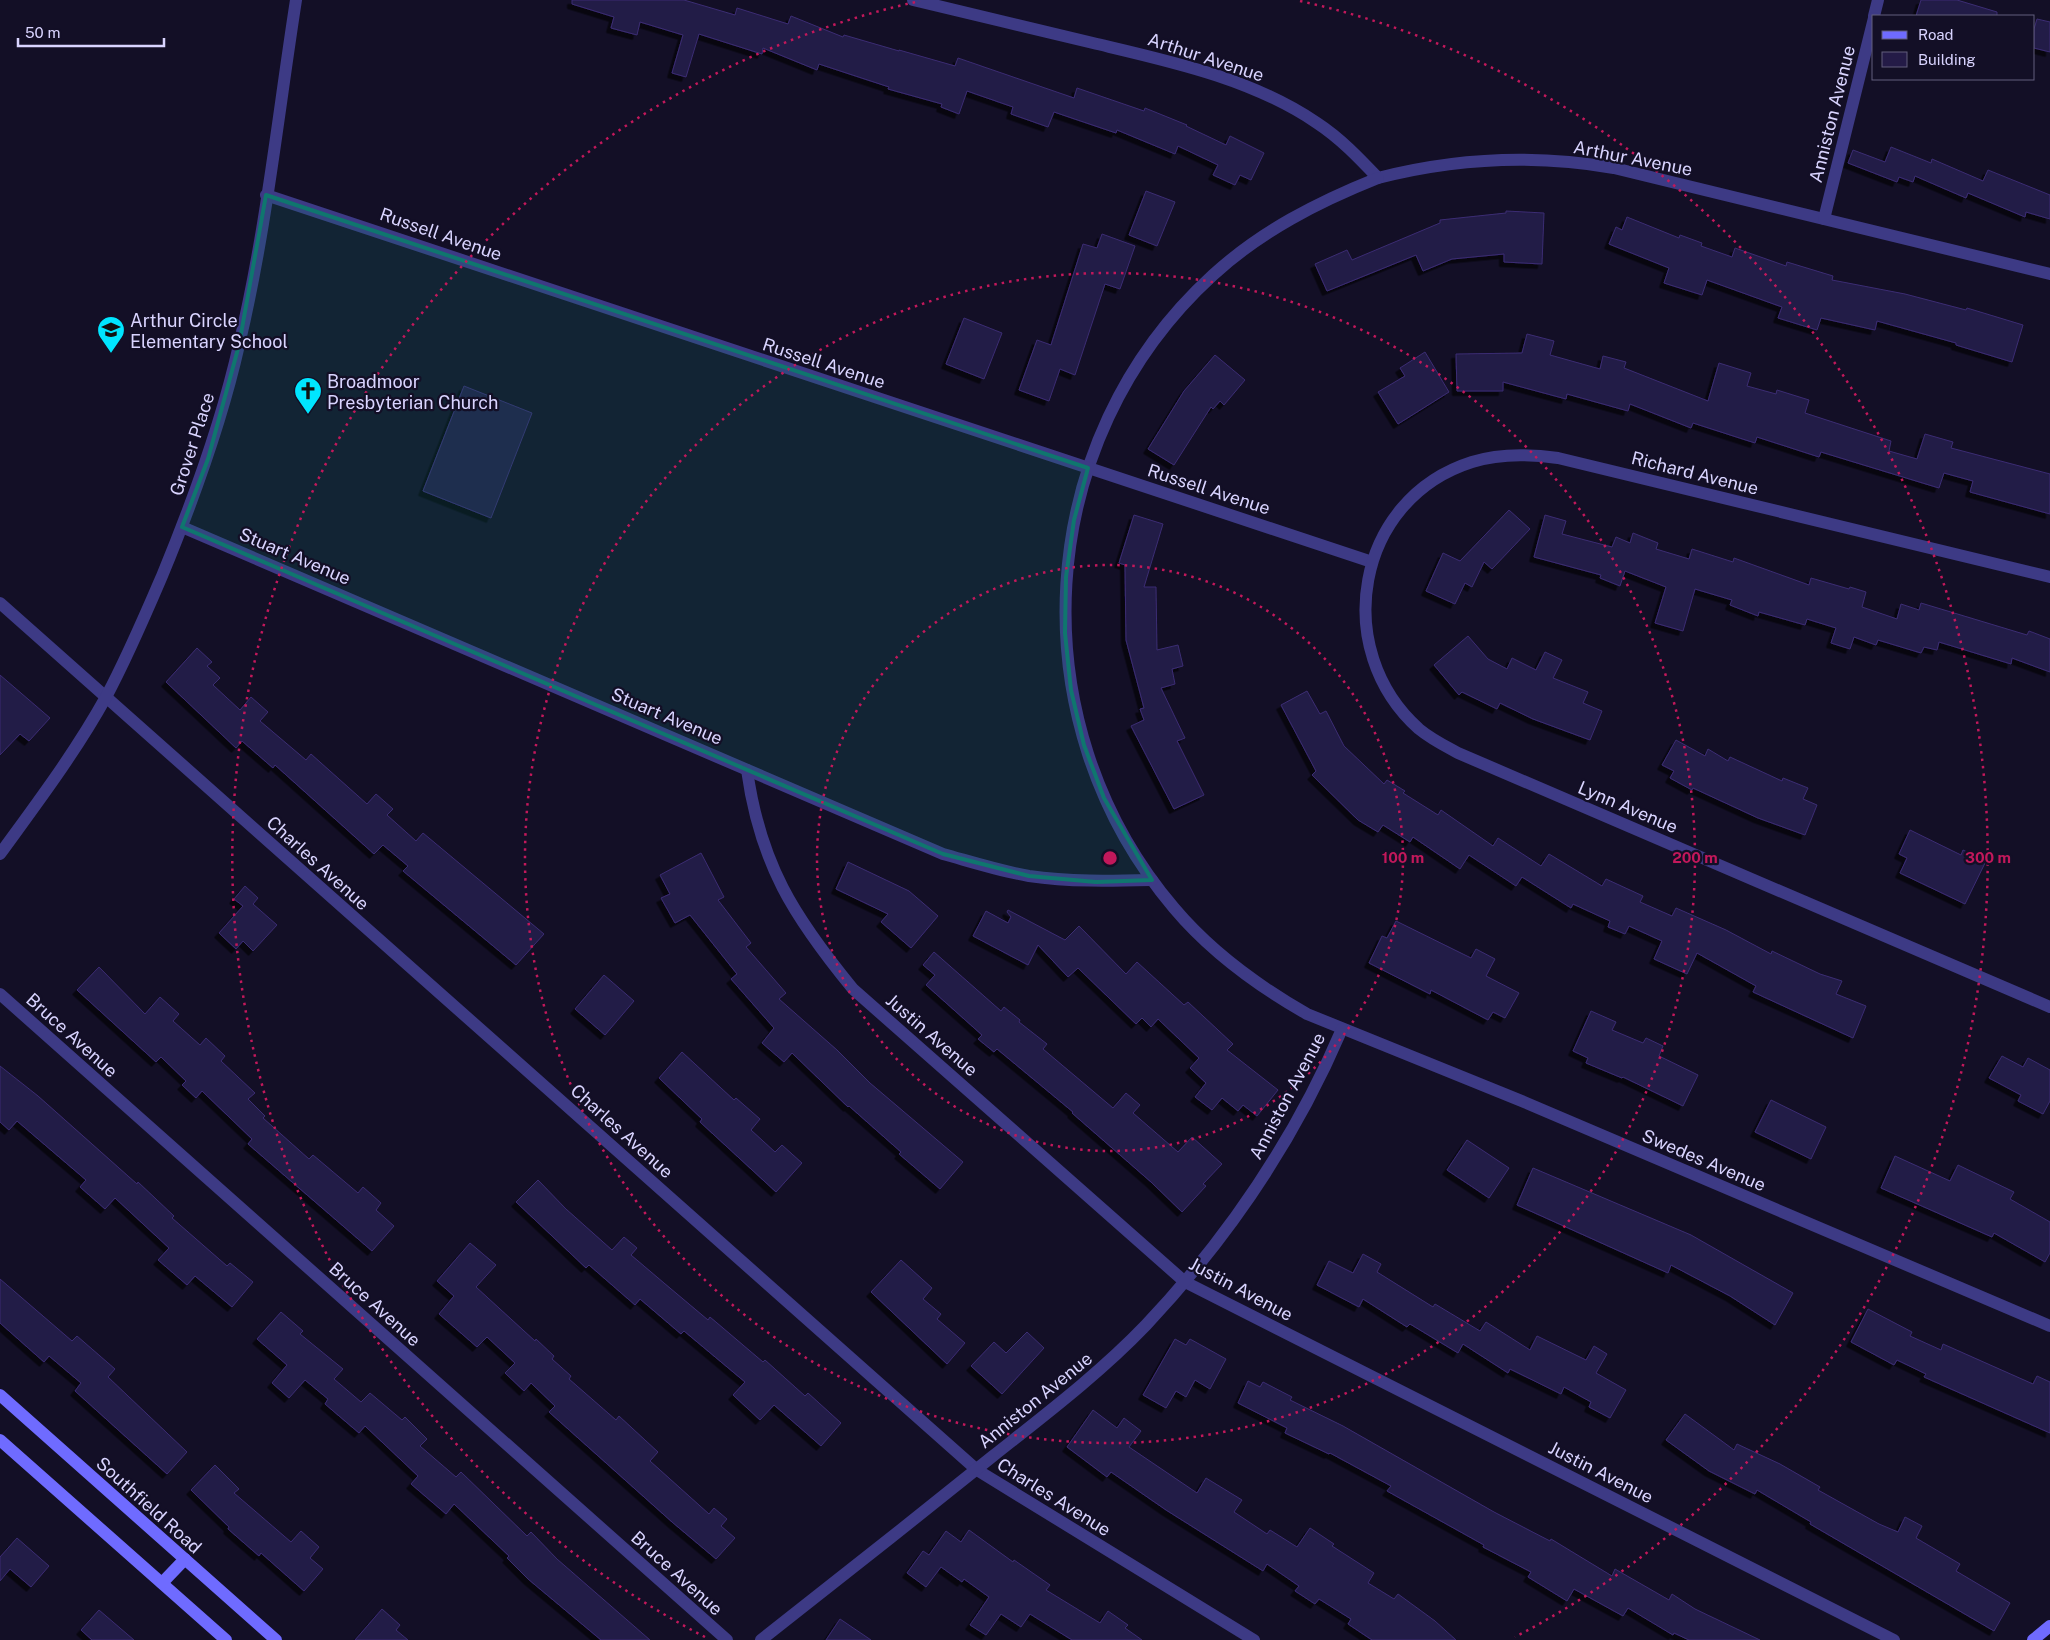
<svg xmlns="http://www.w3.org/2000/svg" width="2050" height="1640" viewBox="0 0 2050 1640" font-family="'Public Sans',sans-serif">
	<defs>
		<filter id="shadow"><feDropShadow dx="-4.5" dy="4.5" stdDeviation="0" flood-color="#0009"/></filter>
	</defs>
	<rect width="100%" height="100%" fill="#130f26"/>
	<g fill="#241b47" stroke="#3b2d73" filter="url(#shadow)">
		<path d="M572 0H684L735 15 737 8 788 24 791 16 843 37 844 35 899 51V50L955 66 958 58 1074 98 1077 88 1144 111 1145 108 1187 125 1186 126 1226 145 1230 136 1264 153 1251 180 1240 175 1235 185 1213 175 1218 165 1178 146 1175 154 1117 130 1116 133 1054 112 1048 127 1011 114 1013 107 967 91 959 114 941 107 942 104 888 89 889 87 819 64 817 70 763 48 762 54 699 34 686 77 672 73 683 35 640 22 637 35 611 28 614 17 572 4Z"/>
		<path d="M1921 0H1957L1997 12V16H1916Z"/>
		<path d="M2037 19 2050 22V52L2034 48V29Z"/>
		<path d="M1891 147 1931 163 1932 159 1983 181 1988 170 2050 195V219L2026 212 2025 217 1968 193 1966 198 1915 176 1913 182 1899 177 1897 182 1848 163 1853 150 1885 162Z"/>
		<path d="M1146 191 1175 202 1157 246 1129 235Z"/>
		<path d="M1506 211 1544 213 1542 264 1504 262V254L1452 259 1423 271 1416 255 1327 291 1315 264 1347 250 1352 260 1440 223V220L1506 213Z"/>
		<path d="M1627 217 1679 238 1680 235 1702 243 1701 246 1732 257 1735 248 1786 266 1787 262 1833 276 1832 280 1905 294 1966 310 1967 308 2023 325 2012 362 1956 345V343L1877 321 1875 330 1821 318 1817 330 1778 318 1782 307 1707 280 1702 295 1664 283 1669 268 1609 244 1616 227 1622 230Z"/>
		<path d="M1102 234 1135 246 1120 289 1105 284 1075 375 1060 369 1049 401 1019 390 1037 340 1051 345 1083 244 1097 248Z"/>
		<path d="M964 318 1002 333 984 379 946 364Z"/>
		<path d="M1527 334 1554 341 1550 355 1600 369 1603 356 1626 362 1624 368 1708 401 1719 363 1751 373 1747 386 1776 394 1777 390 1809 400 1805 413 1891 441 1889 451 1917 459 1925 434 1953 442 1951 448 2050 474V514L1970 492 1973 481 1944 473 1939 488 1821 452 1819 457 1757 437 1755 443 1693 423 1691 428 1630 404 1628 411 1567 394 1566 399 1503 382V391H1457L1456 354 1522 353Z"/>
		<path d="M1425 352 1449 392 1398 424 1378 392 1405 376 1400 368Z"/>
		<path d="M1215 355 1245 380 1224 405 1220 401 1213 409 1211 407 1174 465 1148 449 1184 391Z"/>
		<path d="M464 386 532 413 491 518 423 491Z"/>
		<path d="M1509 510 1530 529 1492 569 1484 562 1472 587 1465 583 1455 604 1426 591 1443 553 1460 561Z"/>
		<path d="M1134 515 1163 524 1144 587H1156L1157 650 1178 645 1183 666 1172 669 1175 684 1161 688 1185 738 1177 741 1204 795 1174 809 1131 726 1144 720 1140 709 1144 708 1126 640 1125 565 1119 563Z"/>
		<path d="M1545 515 1566 521 1562 534 1612 547 1616 537 1630 543 1633 533 1658 543 1656 549 1689 559 1692 549 1733 562 1734 558 1809 585 1811 578 1849 589 1850 587 1866 592 1862 607 1897 619 1901 604 1919 610 1921 603 2027 635 2029 631 2050 639V672L2012 658 2011 664 1939 642 1937 650 1924 647 1921 653 1878 640 1876 645 1854 637 1850 649 1831 643 1836 628 1807 619 1805 625 1759 612 1758 616 1730 605 1732 600 1695 589 1683 631 1655 623 1666 587 1625 571 1620 586 1600 578 1601 575 1534 557Z"/>
		<path d="M1468 636 1488 659 1507 669 1512 658 1536 670 1545 652 1562 660 1553 678 1588 692 1583 703 1602 711 1590 740 1533 719 1500 703 1497 709 1462 692 1459 695 1434 665Z"/>
		<path d="M197 648 212 662 207 666 220 678 213 685 240 710 251 697 268 712 260 721 306 760 311 754 367 804 376 794 393 809 387 815 416 841 423 833 544 934 516 965 403 871 408 866 383 845 374 854 275 765 273 768 242 741 236 748 166 682Z"/>
		<path d="M0 675 50 718 29 741 20 734 0 755Z"/>
		<path d="M1307 691 1320 714 1326 711 1344 746 1384 784 1387 780 1405 791 1403 793 1438 815 1441 810 1493 846 1498 838 1541 866 1549 854 1602 886 1606 879 1643 896 1640 902 1672 916 1676 908 1726 930 1771 954 1772 951 1820 974 1842 981 1836 994 1866 1006 1853 1038 1753 992 1756 986 1697 953 1687 974 1654 959 1662 941 1629 926 1625 934 1608 927 1610 921 1573 904 1571 908 1522 877 1516 886 1469 855 1460 869 1413 837 1410 842 1383 825 1378 832 1358 820 1312 775 1316 771 1281 705Z"/>
		<path d="M1676 740 1705 756 1708 749 1728 761 1730 757 1782 781 1783 778 1808 788 1803 799 1817 805 1805 835 1758 818 1693 788 1692 790 1670 778 1674 771 1662 765Z"/>
		<path d="M1910 830 1961 855 1963 850 1986 861 1965 904 1900 873 1907 858 1899 854Z"/>
		<path d="M701 853 724 897 718 900 751 943 746 947 786 993 779 999 837 1050 870 1083 963 1162 940 1189 899 1154 901 1152 849 1106 848 1107 792 1053 784 1062 762 1043 774 1028 731 979 737 974 690 915 675 923 661 898 670 894 660 875Z"/>
		<path d="M848 862 909 891 938 916 911 948 881 922 888 914 836 889Z"/>
		<path d="M245 886 258 898 253 904 277 925 253 951 243 941 236 949 219 933 243 906 234 899Z"/>
		<path d="M1008 910 1065 940 1079 926 1126 974 1137 962 1184 1005 1188 1002 1233 1044 1227 1050 1278 1090 1257 1116 1243 1105 1238 1111 1222 1098 1212 1110 1195 1097 1206 1083 1190 1068 1199 1058 1158 1019 1151 1027 1142 1018 1136 1024 1078 968 1068 977 1038 945 1028 965 973 936 986 911 1008 923 1011 917 1007 912Z"/>
		<path d="M1396 921 1471 958 1476 949 1495 959 1486 976 1519 993 1505 1018 1493 1012 1488 1020 1431 990 1430 994 1369 963 1382 936 1387 938Z"/>
		<path d="M934 952 1001 1011 1004 1007 1020 1020 1019 1022 1047 1044 1043 1049 1113 1108 1126 1093 1140 1105 1133 1113 1178 1152 1192 1137 1222 1164 1203 1184 1206 1186 1182 1212 1151 1182 1072 1113 1073 1112 997 1049 994 1052 978 1039 982 1035 926 985 935 975 923 965Z"/>
		<path d="M99 967 145 1014 160 997 179 1014 173 1021 200 1045 206 1038 225 1056 221 1061 255 1093 248 1099 265 1116 263 1118 309 1159 313 1155 358 1193 363 1187 381 1203 376 1210 394 1226 372 1251 248 1144 252 1139 202 1091 196 1098 182 1085 186 1081 161 1057 156 1062 77 990Z"/>
		<path d="M604 975 634 1001 605 1035 575 1009Z"/>
		<path d="M1591 1011 1616 1022 1612 1030 1643 1043 1646 1038 1663 1046 1659 1056 1698 1075 1683 1106 1623 1077 1622 1078 1586 1063 1588 1058 1573 1051Z"/>
		<path d="M682 1052 734 1100 736 1098 760 1119 751 1130 775 1152 782 1145 802 1163 776 1192 700 1122 702 1119 659 1078Z"/>
		<path d="M2002 1056 2023 1067 2028 1058 2050 1070V1101L2043 1114 2018 1101 2021 1095 1989 1078Z"/>
		<path d="M0 1066 38 1096 137 1184 138 1182 174 1216 172 1218 227 1266 230 1263 253 1282 232 1307 195 1276 187 1285 158 1260 169 1248 115 1198 105 1209 80 1187 86 1180 17 1121 9 1130 0 1122Z"/>
		<path d="M1771 1100 1826 1127 1811 1159 1755 1132Z"/>
		<path d="M1467 1140 1509 1168 1489 1198 1447 1170Z"/>
		<path d="M1895 1156 1950 1181 1958 1165 2014 1192 2010 1199 2050 1222V1253L2045 1262 1994 1233 1992 1237 1881 1188Z"/>
		<path d="M1533 1168 1691 1235 1793 1293 1775 1325 1730 1296 1671 1265 1668 1273 1517 1205Z"/>
		<path d="M538 1180 566 1209 612 1250 624 1237 637 1248 631 1255 664 1283 708 1320 710 1317 763 1362 765 1360 805 1396 808 1393 841 1423 821 1446 774 1405 760 1420 733 1395 745 1382 684 1331 681 1334 640 1299 635 1305 589 1265 586 1268 516 1202Z"/>
		<path d="M470 1243 496 1265 476 1287 535 1341 536 1339 554 1356 552 1359 571 1376 569 1379 616 1420 619 1416 658 1452 650 1461 709 1514 714 1508 727 1519 721 1526 735 1538 716 1559 672 1522 549 1412 555 1406 531 1383 524 1391 505 1373 515 1363 487 1337 477 1347 439 1314 454 1296 437 1281Z"/>
		<path d="M1363 1254 1381 1264 1377 1272 1433 1307 1435 1304 1480 1331 1486 1322 1530 1350 1537 1336 1586 1360 1594 1346 1607 1354 1596 1373 1626 1390 1610 1418 1589 1407 1591 1402 1564 1387 1561 1394 1510 1369 1508 1373 1463 1344 1458 1353 1410 1324 1407 1327 1363 1299 1359 1307 1317 1285 1329 1261 1353 1273Z"/>
		<path d="M901 1260 932 1288 923 1299 941 1314 937 1319 965 1343 947 1364 871 1292Z"/>
		<path d="M0 1279 72 1341 77 1336 115 1369 108 1377 187 1452 167 1474 75 1391 81 1383 49 1356 44 1362 0 1323Z"/>
		<path d="M1868 1309 1912 1332 1910 1336 1941 1350 1943 1344 2033 1384 2037 1376 2050 1382V1433L1924 1377 1926 1374 1897 1360 1894 1365 1851 1342Z"/>
		<path d="M281 1312 303 1331 300 1334 343 1369 334 1379 361 1402 370 1393 402 1420 405 1417 427 1439 420 1446 456 1477 461 1472 527 1536 531 1532 557 1559 650 1640H601L528 1579 507 1558 509 1556 454 1504 446 1514 411 1484 418 1476 365 1426 359 1433 325 1404 328 1399 305 1380 289 1398 272 1383 287 1365 257 1339Z"/>
		<path d="M1027 1332 1044 1348 1002 1394 971 1366 994 1342 1006 1353Z"/>
		<path d="M1175 1339 1186 1345 1190 1339 1226 1359 1210 1389 1195 1380 1186 1397 1176 1391 1166 1408 1143 1395Z"/>
		<path d="M1248 1381 1260 1387 1263 1382 1292 1397 1290 1400 1343 1426 1494 1512 1550 1541 1551 1539 1612 1576 1615 1569 1669 1600 1672 1594 1695 1609 1760 1640H1689L1674 1633 1673 1635 1628 1608 1623 1616 1574 1589 1567 1601 1528 1577 1531 1572 1483 1547 1484 1545 1387 1491 1391 1486 1330 1453 1329 1454 1285 1433 1287 1428 1238 1403Z"/>
		<path d="M1093 1410 1117 1428 1124 1418 1141 1431 1129 1447 1197 1493 1206 1478 1242 1500 1234 1512 1267 1534 1270 1530 1297 1547 1310 1528 1334 1544 1332 1546 1374 1573 1368 1583 1394 1599 1398 1594 1435 1621 1456 1640H1372L1348 1624 1351 1619 1319 1599 1315 1604 1295 1591 1299 1586 1267 1564 1263 1571 1166 1510 1111 1472 1107 1477 1067 1447Z"/>
		<path d="M1685 1414 1734 1450 1737 1444 1780 1464 1820 1487 1818 1490 1879 1524 1898 1532 1905 1517 1922 1526 1916 1538 1960 1564 1956 1571 2010 1603 1994 1631 1810 1524 1811 1522 1757 1490 1755 1494 1709 1471 1666 1440Z"/>
		<path d="M215 1465 239 1489 234 1493 291 1542 301 1531 319 1547 310 1558 323 1569 304 1591 261 1553 259 1556 228 1529 229 1527 191 1490Z"/>
		<path d="M969 1530 1013 1562 1014 1560 1050 1585 1046 1590 1100 1623 1108 1611 1128 1625 1125 1628 1142 1640H1072L1030 1614 1021 1627 1001 1614 986 1635 970 1625 989 1597 964 1579 962 1582 941 1567 926 1587 907 1573 923 1551 929 1555 946 1531 961 1542Z"/>
		<path d="M17 1538 49 1566 31 1587 10 1569 0 1581V1557Z"/>
		<path d="M382 1609 400 1625 396 1630 408 1640H355Z"/>
		<path d="M99 1610 134 1640H92L81 1630Z"/>
		<path d="M840 1619 871 1640H826Z"/>
	</g>
	<g fill="none" stroke-linecap="round" stroke-linejoin="round">
		<g stroke="#3d3a85" stroke-width="12">
			<path d="M913 0C973 14 1033 29 1093 43 1169 61 1251 78 1317 123 1340 138 1359 158 1378 178 1456 158 1534 154 1614 168L2050 274"/>
			<path d="M1874 16 1878 0"/>
			<path d="M1378 178C1318 202 1261 231 1213 275 1032 440 1016 722 1174 908 1211 952 1258 986 1307 1014L1524 1102 2050 1326"/>
			<path d="M266 195 1372 562"/>
			<path d="M1824 219 1874 18"/>
			<path d="M182 527 943 854C972 862 1000 871 1029 876 1070 882 1110 881 1152 880"/>
			<path d="M2050 577 1558 458C1530 454 1500 453 1472 462 1355 499 1330 650 1419 729 1431 739 1445 746 1458 753L2050 1007"/>
			<path d="M0 603 977 1470 1254 1640"/>
			<path d="M747 770C760 864 794 917 853 989L1185 1282 1894 1640"/>
			<path d="M0 854C37 803 75 753 106 697 127 658 144 618 162 576 193 501 221 425 239 345 266 232 278 115 296 0"/>
			<path d="M0 994 727 1640"/>
			<path d="M761 1640C839 1579 916 1518 993 1456 1046 1414 1100 1373 1146 1325 1228 1238 1295 1139 1342 1029"/>
		</g>
		<g stroke="#6f6bff" stroke-width="12">
			<path d="M0 1395 276 1640"/>
			<path d="M0 1440 226 1640"/>
			<path d="M162 1583 185 1559"/>
			<path d="M2033 1640 2050 1626"/>
		</g>
	</g>
	<path fill="#0f766e" fill-opacity="0.2" stroke="#0f766e" stroke-width="4" stroke-linejoin="round" d="M266 195 1088 468 1074 520 1066 577 1065 633 1071 690 1084 745 1104 798 1152 880 1096 882 1029 876 943 854 182 527 208 459 239 345Z"/>
	<g fill="none" stroke="#c2185b" stroke-width="2.5" stroke-dasharray="2.5 5">
		<circle cx="1110" cy="858" r="293"/>
		<circle cx="1110" cy="858" r="585"/>
		<path d="M705 1637A878 878 0 0 1 920 1M1300 1A878 878 0 0 1 1515 1637"/>
	</g>
	<defs>
		<symbol id="school-pin" viewBox="-11 -11 22 30"><path d="M0 17L-7.5 6A9.5 9.5 0 1 1 7.5 6Z" fill="#00e5ff" stroke="#130f26"/><path d="M0-5L7-2L0 1L-7-2ZM-4 1L0 2.5L4 1V4Q0 6-4 4Z" fill="#111"/></symbol>
		<symbol id="church-pin" viewBox="-11 -11 22 30"><path d="M0 17L-7.5 6A9.5 9.5 0 1 1 7.5 6Z" fill="#00e5ff" stroke="#130f26"/><path d="M-1.2-6h2.4v3.5h3.3v2.4h-3.3V6h-2.4V-.1h-3.3v-2.4h3.3Z" fill="#111"/></symbol>
	</defs>
	<g fill-rule="evenodd">
		<use href="#school-pin" x="95" y="314" width="32" height="43"/>
		<use href="#church-pin" x="292" y="375" width="32" height="43"/>
	</g>
	<g text-anchor="middle" dominant-baseline="central" stroke-width="4.5" stroke-linejoin="round" paint-order="stroke">
		<g font-size="18" fill="#d9d4ff" stroke="#130f26">
			<text transform="translate(1206 57) rotate(18)">Arthur Avenue</text>
			<text transform="translate(1832 114) rotate(-76)">Anniston Avenue</text>
			<text transform="translate(1633 158) rotate(11)">Arthur Avenue</text>
			<text transform="translate(441 234) rotate(19)">Russell Avenue</text>
			<text transform="translate(824 363) rotate(18)">Russell Avenue</text>
			<text transform="translate(192 444) rotate(-72)">Grover Place</text>
			<text transform="translate(1695 473) rotate(14)">Richard Avenue</text>
			<text transform="translate(1209 489) rotate(18)">Russell Avenue</text>
			<text transform="translate(295 556) rotate(23)">Stuart Avenue</text>
			<text transform="translate(667 716) rotate(23)">Stuart Avenue</text>
			<text transform="translate(1628 807) rotate(23)">Lynn Avenue</text>
			<text transform="translate(318 863) rotate(42)">Charles Avenue</text>
			<text transform="translate(72 1035) rotate(42)">Bruce Avenue</text>
			<text transform="translate(932 1035) rotate(41)">Justin Avenue</text>
			<text transform="translate(1287 1096) rotate(-62)">Anniston Avenue</text>
			<text transform="translate(622 1131) rotate(42)">Charles Avenue</text>
			<text transform="translate(1704 1160) rotate(23)">Swedes Avenue</text>
			<text transform="translate(1241 1289) rotate(28)">Justin Avenue</text>
			<text transform="translate(375 1304) rotate(42)">Bruce Avenue</text>
			<text transform="translate(1035 1400) rotate(-39)">Anniston Avenue</text>
			<text transform="translate(1601 1472) rotate(27)">Justin Avenue</text>
			<text transform="translate(1054 1497) rotate(32)">Charles Avenue</text>
			<text transform="translate(149 1505) rotate(42)">Southfield Road</text>
			<text transform="translate(677 1573) rotate(42)">Bruce Avenue</text>
		</g>
		<g font-size="18" fill="#d9d4ff" stroke="#130f26" text-anchor="start">
			<text x="130" y="320">Arthur Circle<tspan x="130" dy="21">Elementary School</tspan></text>
			<text x="327" y="381">Broadmoor<tspan x="327" dy="21">Presbyterian Church</tspan></text>
		</g>
	</g>
	<circle cx="1110" cy="858" r="8" fill="#c2185b" stroke="#130f26" stroke-width="2.5"/>
	<g font-size="15" text-anchor="middle" font-weight="bold" fill="#c2185b" stroke="#130f26" stroke-width="4.5" stroke-linejoin="round" paint-order="stroke">
		<text x="1403" y="863">100 m</text>
		<text x="1695" y="863">200 m</text>
		<text x="1988" y="863">300 m</text>
	</g>
	<rect x="1872" y="15" width="162" height="65" fill="#130f26" stroke="#625e7d"/>
	<rect x="1882" y="31" width="25" height="8" fill="#6f6bff" stroke="#625e7d"/>
	<text x="1918" y="40" font-size="15" fill="#d9d4ff">Road</text>
	<rect x="1882" y="52" width="25" height="15" fill="#241b47" stroke="#625e7d"/>
	<text x="1918" y="65" font-size="15" fill="#d9d4ff">Building</text>
	<path d="M18 38v8h146v-8" fill="none" stroke="#d9d4ff" stroke-width="2.5"/>
	<text x="25" y="38" font-size="15" fill="#d9d4ff" stroke="#130f26" stroke-width="4" paint-order="stroke">50 m</text>
</svg>
